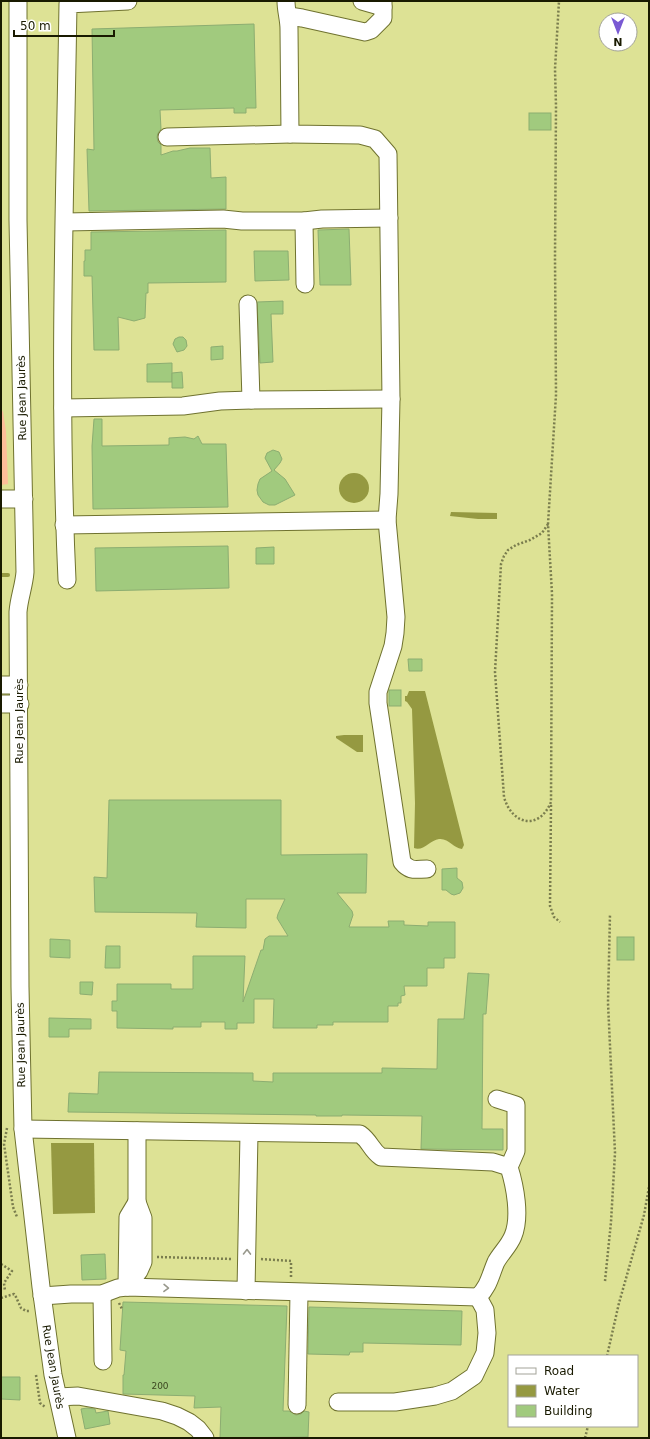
<svg xmlns="http://www.w3.org/2000/svg" width="650" height="1439" viewBox="0 0 650 1439" font-family="'DejaVu Sans',sans-serif">
	<rect width="100%" height="100%" fill="#e8eea7"/>
	<path fill="#dde295" fill-rule="evenodd" d="M1 1H649V1438H1ZM606 20H630V44H606ZM509 1356H637V1426H509Z"/>
	<path fill="#fdbe99" d="M1 409 3 412 6 431 8 484 1 485Z"/>
	<g fill="#959941">
		<circle cx="354" cy="488" r="15"/>
		<path d="M451 512 497 513V519H478L450 516Z"/>
		<path d="M409 691H425L464 845 462 849C453 848 449 838 439 839 430 840 423 852 414 848L415 803 412 709 407 702 405 701V696H407Z"/>
		<path d="M344 735H363V752H357L336 738V736Z"/>
		<path d="M51 1143H94L95 1213 53 1214Z"/>
	</g>
	<g fill="none" stroke-linecap="round" stroke-linejoin="round">
		<path stroke="#959941" stroke-width="4" d="M1 575H8"/>
	</g>
	<g fill="#a1ca7e" stroke="#8cad71">
		<path d="M254 24 256 108H246V113H234V108L160 110 161 129 158 133 157 137 158 142 161 145V155L173 151H177L190 148H210L211 178 226 177V209L89 211 87 149 94 150 92 29Z"/>
		<rect x="529" y="113" width="22" height="17"/>
		<path d="M349 229 351 285H320L318 230Z"/>
		<path d="M226 230V282L148 283V293H146L145 318 134 321 118 317 119 350H94L92 276H84V261H85V250H91V232Z"/>
		<path d="M254 251H288L289 280 255 281Z"/>
		<path d="M283 301V314H271L273 362 260 363 257 302Z"/>
		<path d="M179 337H183L186 340 187 346 184 350 177 352 173 344 175 339Z"/>
		<path d="M223 346V359L211 360V347Z"/>
		<path d="M172 363V382H147V364Z"/>
		<path d="M182 372 183 388H172V373Z"/>
		<path d="M94 419H102V446L169 445V438L185 437 194 439 198 436 202 444H226L228 507 93 509 92 446Z"/>
		<path d="M273 450 279 452 282 459 280 463 274 470 285 479 295 495 275 505H269L263 502 258 495 257 490 258 484 260 479 272 471 265 458 267 453Z"/>
		<path d="M228 546 229 588 96 591 95 548Z"/>
		<path d="M274 547V564H256V548Z"/>
		<path d="M408 659H422V671H409Z"/>
		<rect x="389" y="690" width="12" height="16"/>
		<path d="M109 800H281V855L367 854 366 893H337L352 911 353 915 349 927H389L388 921H404V925L428 926V922H455V958H444V968H427V986H404L405 995 401 996V1003H398V1006H388V1022H333V1025H317V1028H273L274 999H254V1023H237V1029H225V1022H201V1027H173V1029L117 1028V1011H112V1001H117V984H171V989H193V956H245L243 1002 261 950H263L265 939 269 936H288L277 918 278 914 285 899H246V928L196 927 197 913 95 912 94 877 107 878Z"/>
		<path d="M457 868V878L462 882 463 888 460 893 454 895 451 894 446 890H442V869Z"/>
		<rect x="617" y="937" width="17" height="23"/>
		<path d="M50 939 70 940V958L50 957Z"/>
		<path d="M106 946H120V968H105Z"/>
		<path d="M468 973 489 974 486 1014H483L482 1129H503V1150L421 1149 422 1116 342 1115V1116H316V1115L68 1112 69 1093 98 1094 99 1072 253 1073V1081L273 1082V1073H382V1068L437 1069 438 1019H464Z"/>
		<path d="M80 982H93L92 995 80 994Z"/>
		<path d="M49 1018 91 1019V1029H69V1037H49Z"/>
		<path d="M105 1254 106 1279 82 1280 81 1255Z"/>
		<path d="M123 1302 287 1306 283 1411H289L296 1415 301 1414 304 1411 309 1412 308 1437 220 1438 221 1407 194 1408 195 1396 123 1394V1375H124L126 1351 120 1350Z"/>
		<path d="M309 1307 462 1311 461 1345 363 1343V1352H350L349 1355 308 1354Z"/>
		<path d="M1 1377H20V1400L1 1399Z"/>
		<path d="M87 1408 95 1409 96 1413 108 1411 110 1424 85 1429 81 1409Z"/>
	</g>
	<g fill="none" stroke-linecap="round" stroke-linejoin="round">
		<defs>
			<g id="minor">
				<path d="M18 1V220L25 572C24 586 19 598 18 612L20 987 23 1129 41 1287 53 1375 67 1438"/>
				<path d="M286 1C286 11 289 19 289 29L290 134 360 135 375 139 388 154 391 399 389 494 387 520 396 617 395 633 393 646 378 692V703L402 862C410 872 416 869 427 869"/>
				<path d="M362 1 383 7"/>
				<path d="M289 16 302 18 365 32 371 30 383 18V1"/>
				<path d="M167 137 290 134"/>
				<path d="M304 221 305 284"/>
				<path d="M65 222 223 219 242 221H304L322 219 389 218"/>
				<path d="M248 304 251 400 391 399"/>
				<path d="M63 408 183 406 220 401 251 400"/>
				<path d="M1 499H24"/>
				<path d="M64 525 387 520"/>
				<path d="M67 580C58 388 65 196 68 4L128 1"/>
				<path d="M1 685H19"/>
				<path d="M1 704H20"/>
				<path d="M497 1099 516 1105V1151L509 1167"/>
				<path d="M23 1129 360 1134C371 1142 370 1149 381 1157L493 1162 509 1167C515 1186 521 1217 513 1236 509 1246 501 1253 496 1262 490 1276 489 1286 478 1297L127 1287 118 1288 102 1294H71L42 1296"/>
				<path d="M137 1202 143 1218V1262L139 1271 127 1287 128 1217Z"/>
				<path d="M137 1202V1131"/>
				<path d="M246 1291 249 1133"/>
				<path d="M102 1294 103 1361"/>
				<path d="M58 1397 78 1396 162 1411 177 1416 189 1422 198 1429 205 1438"/>
				<path d="M338 1402H395L435 1396 452 1391 474 1376 485 1353 487 1333 485 1310 478 1297"/>
				<path d="M297 1405 299 1293"/>
			</g>
		</defs>
		<use href="#minor" stroke="#6f722f" stroke-width="19"/>
		<g stroke="#7a7d4e" stroke-width="2.5" stroke-dasharray="2 2" stroke-linecap="butt">
			<path d="M548 524 542 533 530 540 516 545 508 550 504 556 501 564 495 672 504 797C512 825 539 831 551 802L552 594 548 524 556 395 555 258 556 106 555 69 559 1"/>
			<path d="M551 805 550 906 554 917 560 922"/>
			<path d="M7 1128 4 1144 13 1207 17 1217"/>
			<path d="M157 1257 232 1259"/>
			<path d="M261 1259 291 1261V1278"/>
			<path d="M1 1264 12 1271 4 1283 5 1291"/>
			<path d="M605 1281 611 1222 615 1153 608 1003 610 914"/>
			<path d="M1 1298 14 1294 16 1297 21 1308 26 1311H30"/>
			<path d="M119 1303 122 1309"/>
			<path d="M607 1356 619 1303 644 1215 649 1187"/>
			<path d="M36 1375 40 1403 45 1407"/>
			<path d="M585 1438 588 1426"/>
		</g>
		<use href="#minor" stroke="#fff" stroke-width="17"/>
	</g>
	<defs><path id="oneway-chevron" d="M-2-3.5L2.5 0L-2 3.5" fill="none" stroke-width="1.6" stroke-linecap="round" stroke-linejoin="round"/></defs>
	<g stroke="#98988c">
		<use href="#oneway-chevron" transform="translate(247 1252) rotate(-89)"/>
		<use href="#oneway-chevron" transform="translate(166 1288) rotate(1)"/>
	</g>
	<g text-anchor="middle" dominant-baseline="central" stroke-width="3" stroke-linejoin="round" paint-order="stroke">
		<g font-size="9" fill="#3b4620">
			<text x="160" y="1386">200</text>
		</g>
		<g font-size="11" fill="#191a00" stroke="#fff">
			<text transform="translate(22 398) rotate(-91)">Rue Jean Jaurès</text>
			<text transform="translate(19 721) rotate(-90)">Rue Jean Jaurès</text>
			<text transform="translate(21 1045) rotate(-91)">Rue Jean Jaurès</text>
			<text transform="translate(53 1367) rotate(80)">Rue Jean Jaurès</text>
		</g>
	</g>
	<rect width="650" height="1439" fill="none" stroke="#191a00" stroke-width="4"/>
	<rect x="508" y="1355" width="130" height="72" fill="#ffffff" stroke="#a3a399"/>
	<rect x="516" y="1368" width="20" height="6" fill="#ffffff" stroke="#a3a399"/>
	<text x="544" y="1375" font-size="12" fill="#191a00">Road</text>
	<rect x="516" y="1385" width="20" height="12" fill="#959941" stroke="#a3a399"/>
	<text x="544" y="1395" font-size="12" fill="#191a00">Water</text>
	<rect x="516" y="1405" width="20" height="12" fill="#a1ca7e" stroke="#a3a399"/>
	<text x="544" y="1415" font-size="12" fill="#191a00">Building</text>
	<g transform="translate(618 32) rotate(180)"><circle r="19" fill="#ffffff" stroke="#a3a399"/>
	<path d="M0-3L7 15L0 10L-7 15Z" fill="#7959d3"/>
	<text y="-6" font-size="11" font-weight="bold" text-anchor="middle" fill="#191a00">N</text>
	</g>
	<path d="M14 30v6h100v-6" fill="none" stroke="#191a00" stroke-width="2"/>
	<text x="20" y="30" font-size="12" fill="#191a00" stroke="#ffffff" stroke-width="3" paint-order="stroke">50 m</text>
</svg>
